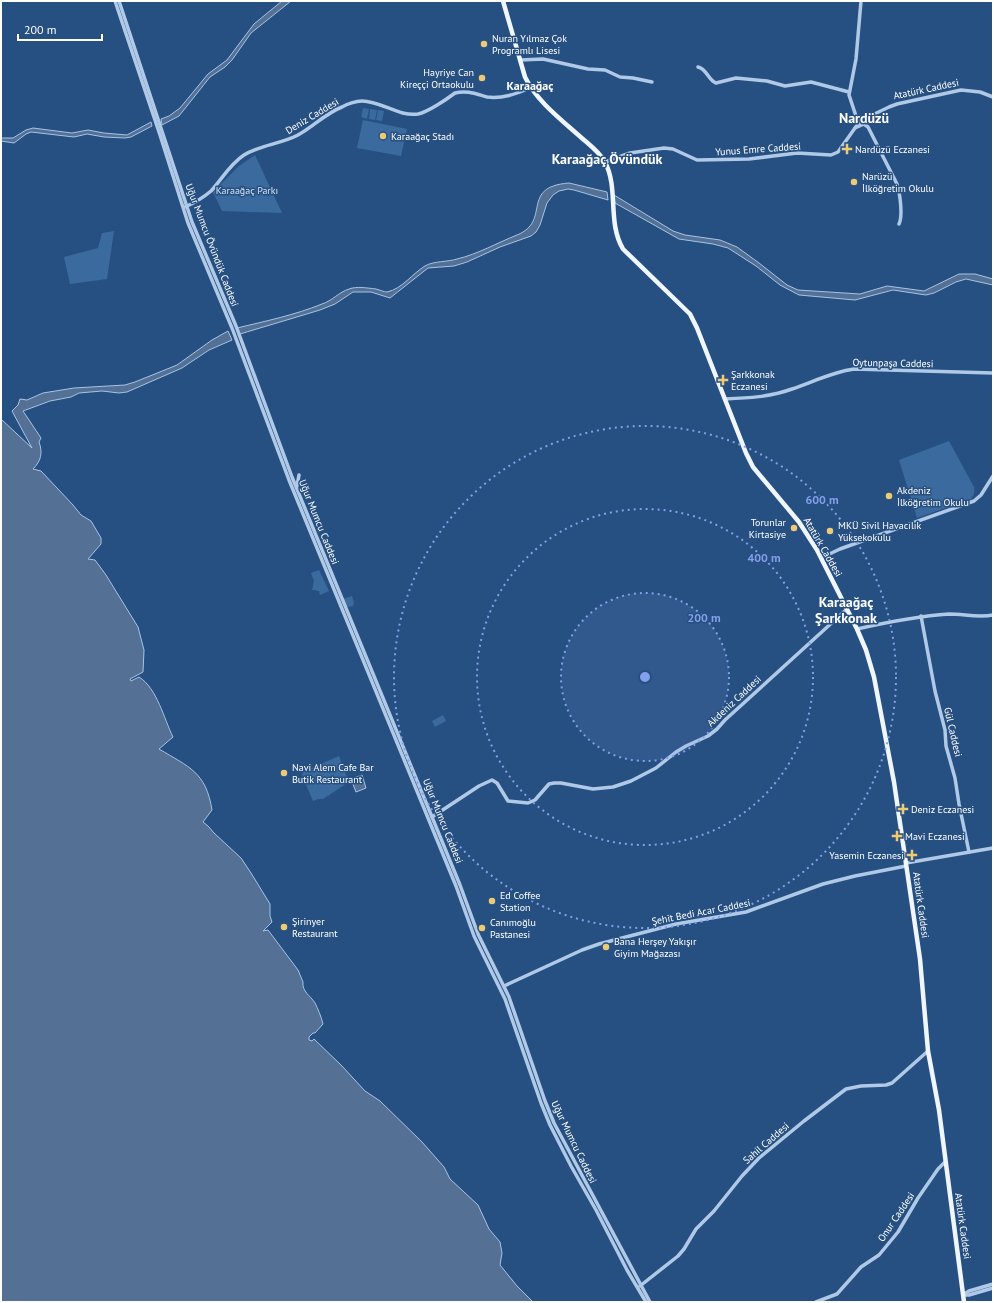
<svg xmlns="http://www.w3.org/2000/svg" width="994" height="1303" viewBox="0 0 994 1303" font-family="'PT Sans',sans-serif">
	<rect width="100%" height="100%" fill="#275082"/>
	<g fill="#3b6a9f">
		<path d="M363 108 369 109 367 119 361 117Z"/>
		<path d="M370 109 377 110 375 120 369 119Z"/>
		<path d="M378 110 384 111 382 121 376 120Z"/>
		<path d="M363 120 407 129 401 156 357 148Z"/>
		<path d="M255 155 282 213 222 211 213 192 239 166Z"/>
		<path d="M114 231 107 279 70 284 64 257 98 248 102 233Z"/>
		<path d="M949 441 974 487C975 492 974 495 971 499L917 518 899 460Z"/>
		<path d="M319 570 329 591 320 595 319 591H317L316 590H312L314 581 311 573Z"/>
		<path d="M352 596 354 603 353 606 348 607 343 599Z"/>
		<path d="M443 715 446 721 435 727 432 721Z"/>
		<path d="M339 756 349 782 323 799H318L313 801 302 775 303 772Z"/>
	</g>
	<g fill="#547195" stroke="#a4c4e7">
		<path d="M282 1H291L251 33 232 60 225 67 210 77 179 116 162 125 161 119 169 116 180 108 208 74 227 60 254 24Z"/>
		<path d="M151 122 152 126 131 137 125 138 104 137 87 134 74 137 31 132 26 134 14 143 1 141V138H13L26 130 33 128 72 133 88 130 104 133 127 135Z"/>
		<path d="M569 183 607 192 608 200 574 190 568 189 559 191 553 195 547 203 540 225 536 232 531 236 500 247 467 262 454 266 428 268 390 298 371 292H353L335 304 320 310 240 334 237 328C266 321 295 315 322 304 332 301 339 292 349 289 357 286 367 288 376 289 380 290 384 292 387 292 402 289 413 273 425 266 433 261 448 262 457 259 478 254 497 243 517 235 552 221 519 187 569 183Z"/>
		<path d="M614 195 673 231 685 235 720 240 737 247 759 263 787 285 798 290 860 294 887 286 924 291 959 274H975L993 279V285L966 279 956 282 934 293 926 295 893 290 855 300 799 295 780 285 756 266 728 248 713 244 679 239 615 203Z"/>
		<path d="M228 331 232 340 209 350 182 368 127 392 119 393 102 391 79 393 71 397 50 401 23 411 41 438 39 442C43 453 41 461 33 469L41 471 73 505 81 515 91 521 101 538V544L88 559 95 560 106 575 138 627 144 650 143 672 130 679 131 681 139 677C157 688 164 719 173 737L159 749C189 767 206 772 212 810L203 822 208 826 214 833 241 858 251 873 270 904V916L272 922 263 931 268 930 298 970 303 982C302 992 310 995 315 1003 318 1009 321 1016 323 1024L315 1033H313L309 1037V1040L312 1041 314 1039 342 1066 365 1091 380 1101 422 1142 444 1167 450 1179 478 1205 489 1229 500 1242 502 1253 500 1265 517 1286 533 1302H1V419L32 448 12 411 18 405 20 399 27 400 43 393 74 388 125 385 135 382 177 365 212 340Z"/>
		<path d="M362 775 366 788 356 792 351 779Z"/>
	</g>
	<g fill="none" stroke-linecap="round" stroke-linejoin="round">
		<g stroke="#afc9e7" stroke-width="3.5">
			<path d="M115 1 160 135 188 223 232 328 289 480 456 886 474 936 505 999 541 1103 550 1125 571 1166 596 1210 627 1270 646 1302"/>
			<path d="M119 1 192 222 236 326 292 477 460 885 478 934 509 997 545 1101 554 1123 650 1302"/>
			<path d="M861 1 856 59 849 95 857 119 868 127 897 184C900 193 903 216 899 224"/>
			<path d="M520 60 543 59 588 69 605 70 620 77 633 78 652 82"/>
			<path d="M698 67C707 69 708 80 716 83L736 78 767 81 785 86 811 82 849 92"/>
			<path d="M864 124 855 128 860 121 889 107 897 104 961 90 980 92 993 97"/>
			<path d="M605 162 630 153 664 148 673 149 697 160 749 159 797 153 831 155 838 152 855 128"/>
			<path d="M185 207C194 203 204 197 211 191 222 179 230 164 244 155 260 145 281 144 298 135 313 127 326 113 342 107 347 104 356 101 362 101 381 101 399 117 418 114 428 112 447 99 455 93 467 90 476 94 487 97 502 99 516 94 530 88"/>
			<path d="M725 399C748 398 770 397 792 389 813 382 832 372 854 369L993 373"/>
			<path d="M297 486 299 475"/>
			<path d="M821 558 840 549 974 501 981 495 993 476"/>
			<path d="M921 616 935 691 945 730 946 746 955 778 959 804 969 852"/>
			<path d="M857 629C888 622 918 616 949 614 964 614 978 618 993 615"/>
			<path d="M432 817 479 786 492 780 497 783 508 801 528 803 535 800 549 784 554 783H561L593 789 613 787 631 781 656 768 676 752 686 746 708 736 717 729 725 720 847 609"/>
			<path d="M906 863 993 848"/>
			<path d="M504 986 582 950 599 944 676 924 746 912 823 884 855 876 906 866"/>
			<path d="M640 1286 678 1256 684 1249 696 1229 714 1211 742 1176 759 1158 804 1121 846 1089 861 1086 886 1085 892 1083 928 1051"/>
			<path d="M963 1295 969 1291 993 1284"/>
			<path d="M964 1295H969L993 1288"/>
			<path d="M816 1302 837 1294 861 1267 879 1255 898 1232 918 1198 938 1169 945 1162"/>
		</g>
		<path stroke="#f0f6fd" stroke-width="4.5" d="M503 1 525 77C537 102 563 121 584 140 591 146 600 153 605 162 619 189 607 222 623 249L690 314 697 328 746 453 753 467 799 522 817 550 857 629 866 650 874 677 894 782 920 959 928 1051 939 1110 964 1302"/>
	</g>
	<circle cx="645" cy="677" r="84" fill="#839eea" fill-opacity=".12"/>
	<g fill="none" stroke="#839eea" stroke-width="2" stroke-dasharray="2 4">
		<circle cx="645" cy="677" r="84"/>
		<circle cx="645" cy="677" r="168"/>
		<circle cx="645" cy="677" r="251"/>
	</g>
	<g fill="#efca75" stroke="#275082" stroke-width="1.5">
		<circle cx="484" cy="44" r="4"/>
		<circle cx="482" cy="78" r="4"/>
		<circle cx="383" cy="136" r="4"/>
		<path d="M845 143h4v4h4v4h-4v4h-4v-4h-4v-4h4z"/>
		<circle cx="854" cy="182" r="4"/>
		<path d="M721 374h4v4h4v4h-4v4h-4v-4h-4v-4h4z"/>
		<circle cx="889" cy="496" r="4"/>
		<circle cx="794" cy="528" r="4"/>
		<circle cx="830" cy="531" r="4"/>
		<circle cx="284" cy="773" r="4"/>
		<path d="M901 803h4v4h4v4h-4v4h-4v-4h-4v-4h4z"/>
		<path d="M895 830h4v4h4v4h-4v4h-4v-4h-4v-4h4z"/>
		<path d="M910 849h4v4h4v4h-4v4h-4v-4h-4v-4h4z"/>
		<circle cx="492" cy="901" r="4"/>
		<circle cx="284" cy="927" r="4"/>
		<circle cx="482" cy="928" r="4"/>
		<circle cx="606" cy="947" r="4"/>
	</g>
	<g text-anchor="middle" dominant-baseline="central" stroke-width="3" stroke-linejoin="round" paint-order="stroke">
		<g font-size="10" fill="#fff" stroke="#275082" text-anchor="start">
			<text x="492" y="38">Nuran Yılmaz Çok<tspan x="492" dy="12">Programlı Lisesi</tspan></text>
			<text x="474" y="72" text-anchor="end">Hayriye Can<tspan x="474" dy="12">Kireççi Ortaokulu</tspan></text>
			<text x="391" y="136">Karaağaç Stadı</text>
			<text x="855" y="149">Nardüzü Eczanesi</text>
			<text x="862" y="176">Narüzü<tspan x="862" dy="12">İlköğretim Okulu</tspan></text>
			<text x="731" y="374">Şarkkonak<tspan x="731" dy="12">Eczanesi</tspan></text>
			<text x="897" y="490">Akdeniz<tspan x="897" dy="12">İlköğretim Okulu</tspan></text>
			<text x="786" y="522" text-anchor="end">Torunlar<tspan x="786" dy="12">Kirtasiye</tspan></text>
			<text x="838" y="525">MKÜ Sivil Havacılık<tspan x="838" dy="12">Yüksekokulu</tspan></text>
			<text x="292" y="767">Navi Alem Cafe Bar<tspan x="292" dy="12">Butik Restaurant</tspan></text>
			<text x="911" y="809">Deniz Eczanesi</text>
			<text x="905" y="836">Mavi Eczanesi</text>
			<text x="904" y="855" text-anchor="end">Yasemin Eczanesi</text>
			<text x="500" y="895">Ed Coffee<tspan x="500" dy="12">Station</tspan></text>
			<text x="292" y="921">Şirinyer<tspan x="292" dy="12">Restaurant</tspan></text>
			<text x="490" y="922">Canımoğlu<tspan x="490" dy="12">Pastanesi</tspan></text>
			<text x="614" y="941">Bana Herşey Yakışır<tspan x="614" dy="12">Giyim Mağazası</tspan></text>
		</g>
		<g font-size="10" fill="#fff" stroke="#275082">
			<text transform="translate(926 89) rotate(-12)">Atatürk Caddesi</text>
			<text transform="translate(312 116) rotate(-31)">Deniz Caddesi</text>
			<text transform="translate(758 149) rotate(-4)">Yunus Emre Caddesi</text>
			<text transform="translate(212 245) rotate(69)">Uğur Mumcu Övündük Caddesi</text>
			<text transform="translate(893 363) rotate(1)">Oytunpaşa Caddesi</text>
			<text transform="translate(319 522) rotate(68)">Uğur Mumcu Caddesi</text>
			<text transform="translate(823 547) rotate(60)">Atatürk Caddesi</text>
			<text transform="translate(734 701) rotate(-43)">Akdeniz Caddesi</text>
			<text transform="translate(953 732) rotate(77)">Gül Caddesi</text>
			<text transform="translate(443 821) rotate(68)">Uğur Mumcu Caddesi</text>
			<text transform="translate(921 905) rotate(82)">Atatürk Caddesi</text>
			<text transform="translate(701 912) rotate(-11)">Şehit Bedi Acar Caddesi</text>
			<text transform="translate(574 1142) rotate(64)">Uğur Mumcu Caddesi</text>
			<text transform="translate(766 1143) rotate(-41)">Sahil Caddesi</text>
			<text transform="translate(896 1217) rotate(-56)">Onur Caddesi</text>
			<text transform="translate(963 1226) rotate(82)">Atatürk Caddesi</text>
		</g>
		<g font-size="10" fill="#d2e3f5" stroke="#275082">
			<text x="247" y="190">Karaağaç Parkı</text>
		</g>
		<g font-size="12" font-weight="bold" fill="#fff" stroke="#275082">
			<text x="530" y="85">Karaağaç</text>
		</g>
		<g font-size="14" font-weight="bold" fill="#fff" stroke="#275082">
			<text x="864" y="118">Nardüzü</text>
			<text x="607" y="159">Karaağaç Övündük</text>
			<text x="846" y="602">Karaağaç<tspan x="846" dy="16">Şarkkonak</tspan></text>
		</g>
	</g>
	<circle cx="645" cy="677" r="6" fill="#839eea" stroke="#275082" stroke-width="2"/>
	<g font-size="12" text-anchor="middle" font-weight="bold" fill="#839eea" stroke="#275082" stroke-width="3" stroke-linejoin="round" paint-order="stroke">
		<text x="822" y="504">600 m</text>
		<text x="764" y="562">400 m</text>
		<text x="704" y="622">200 m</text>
	</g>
	<rect width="994" height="1303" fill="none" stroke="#ffffff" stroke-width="4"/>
	<path d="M18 34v6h84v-6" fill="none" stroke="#ffffff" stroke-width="2"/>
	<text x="24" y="34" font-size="12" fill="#ffffff" stroke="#275082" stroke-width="3" paint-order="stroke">200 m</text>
</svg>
